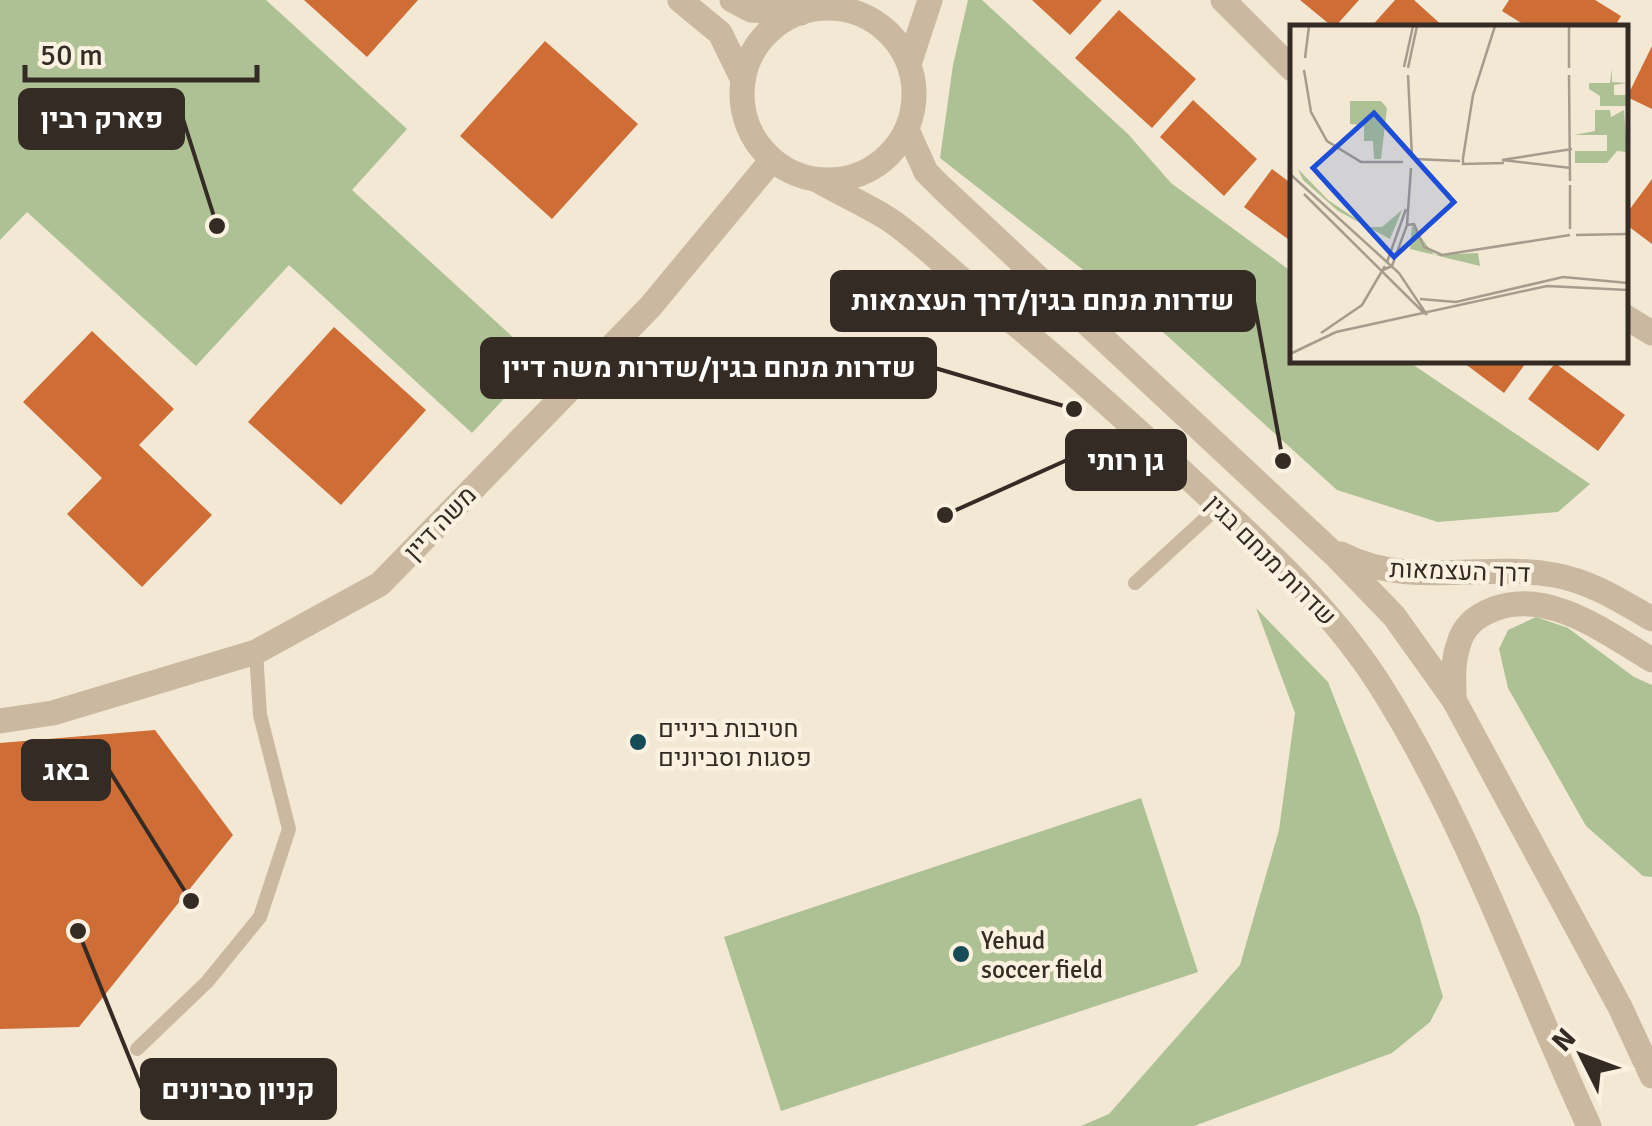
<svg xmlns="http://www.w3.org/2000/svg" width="1652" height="1126" viewBox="0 0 1652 1126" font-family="Signika,Heebo,sans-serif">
	<rect width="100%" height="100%" fill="#f2e8d4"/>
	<g fill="#adc194">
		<path d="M0 0H266L407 129 352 190 539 361 472 433 289 265 196 366 27 212 0 240Z"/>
		<path d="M968 0H982L1128 134 1171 183 1292 272V360H1406L1590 484 1558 512 1438 522 1337 490 1164 333 940 158 953 65Z"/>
		<path d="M1256 608 1328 682 1419 915 1443 997 1430 1022 1392 1053 1194 1126H1081L1109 1114 1240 965 1279 830 1295 713Z"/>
		<path d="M1536 617 1568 628 1634 677 1652 685V877L1643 876 1586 826 1508 688 1499 649 1508 630Z"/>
		<path d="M1141 798 1198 972 781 1111 724 937Z"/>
	</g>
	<g fill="#cf6d36">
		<path d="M304 0H418L367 57Z"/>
		<path d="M1032 0H1102L1070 35Z"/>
		<path d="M1300 0H1359L1334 28Z"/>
		<path d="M1395 0H1414L1445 28H1370Z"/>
		<path d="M1509 0H1595L1621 16 1614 28H1529L1502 11Z"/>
		<path d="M1119 10 1196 79 1152 128 1075 58Z"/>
		<path d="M545 41 638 124 552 219 460 136Z"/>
		<path d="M1652 46V109L1627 97Z"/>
		<path d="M1193 100 1257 159 1224 196 1160 137Z"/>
		<path d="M1272 169 1292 184V242L1244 207Z"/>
		<path d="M1652 179V244L1624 223V217Z"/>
		<path d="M334 327 426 410 341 505 248 422Z"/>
		<path d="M92 331 174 409 139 445 212 515 142 587 67 514 102 478 23 402Z"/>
		<path d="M1460 360H1528L1504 393Z"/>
		<path d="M1555 363 1625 415 1598 451 1528 399Z"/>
		<path d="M155 730 233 835 79 1027 0 1029V743Z"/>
	</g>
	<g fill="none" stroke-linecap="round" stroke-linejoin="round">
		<g stroke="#cab8a0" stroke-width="14">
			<path d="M1135 583 1219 506"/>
			<path d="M137 1049 207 982 260 917 289 829 260 715 256 652"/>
		</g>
		<g stroke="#cab8a0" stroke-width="25">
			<path d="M1223 0 1292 69"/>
			<path d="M1624 316 1652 333"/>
		</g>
		<g stroke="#cab8a0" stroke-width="25">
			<path d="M680 0 720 33 743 80"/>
			<path d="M732 0 751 10 801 13"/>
			<circle cx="828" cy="94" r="86"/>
			<path d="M909 64 930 0"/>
			<path d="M907 130 926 172 942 188 1335 555 1394 616 1454 700 1620 1007 1652 1076"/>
			<path d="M817 180C841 194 867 205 890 220 919 240 945 266 972 288 1042 345 1110 405 1177 467 1249 534 1324 599 1378 682 1465 818 1521 979 1589 1126"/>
			<path d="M1341 554C1409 589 1482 562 1554 575 1590 581 1621 601 1652 619"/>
			<path d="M1454 700C1454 682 1452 664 1458 646 1463 626 1476 616 1494 609 1549 588 1608 634 1652 660"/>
			<path d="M0 721 53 713 256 652 380 584 650 307 772 160"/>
		</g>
	</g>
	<g fill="#174b57" stroke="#faf1e0" stroke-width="4">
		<circle cx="638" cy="742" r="10"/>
		<circle cx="961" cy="954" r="10"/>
	</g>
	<g text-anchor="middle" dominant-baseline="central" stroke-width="9" stroke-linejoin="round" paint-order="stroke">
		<g font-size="25" fill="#342b24" stroke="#faf1e0">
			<text transform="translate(440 523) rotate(-46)">משה דיין</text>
			<text transform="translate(1271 560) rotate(45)">שדרות מנחם בגין</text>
			<text transform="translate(1460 571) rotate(2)">דרך העצמאות</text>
		</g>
		<g font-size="25" fill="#342b24" stroke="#faf1e0" text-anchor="start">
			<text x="658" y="728">חטיבות ביניים<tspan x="658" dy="29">פסגות וסביונים</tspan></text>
			<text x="981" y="940">Yehud<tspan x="981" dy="29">soccer field</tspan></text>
		</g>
	</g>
	<g transform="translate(1290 25)">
		<rect width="338" height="338" fill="#f2e8d4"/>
		<path d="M322 44V57L337 58 324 60V70H336V81H310V71L299 64V58H320ZM60 76H91L97 83 91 134H84L83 116H74V100L60 99ZM305 85H320L321 92 334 85 337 127 327 126 317 138H285V126H317V110H284L305 106ZM8 144 38 175 78 202H92L112 185 100 214 48 186 13 155ZM122 200 144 230 188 228 190 241 120 224Z" fill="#adc194"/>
		<path fill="none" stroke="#a69c8e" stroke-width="2.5" d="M15 33 19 1M114 42 123 1M118 43 127 1M279 43V1M14 45 21 87 37 116 71 137H113M118 50 122 132M279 50 280 156M173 133 183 70 205 1M173 133V139L214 138M125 134 170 136M281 143 212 135 282 124M0 149 109 248 137 290M14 169 135 289M117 200 124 199 134 222 152 230 280 210M280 204V160M286 210 338 209M97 237 116 184M93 245 102 241 117 200 121 143M130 274 166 277 273 252 338 258M31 308 72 280 95 241M0 329 46 307 257 261 338 265"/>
		<path fill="#1d4ed8" fill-opacity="0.15" stroke="#1d4ed8" stroke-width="5" d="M84 88 164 177 104 232 23 143Z"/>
		<rect width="338" height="338" fill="none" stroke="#342b24" stroke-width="5"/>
	</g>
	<path fill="none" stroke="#342b24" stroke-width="4" d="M217 226L183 119M1283 461L1254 301M1074 409L935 368M945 515L1067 460M191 901L109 770M78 931L142 1089"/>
	<g fill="#342b24" stroke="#faf1e0" stroke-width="4">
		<circle cx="217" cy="226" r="10"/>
		<circle cx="1283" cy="461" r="10"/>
		<circle cx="1074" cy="409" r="10"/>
		<circle cx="945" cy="515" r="10"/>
		<circle cx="191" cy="901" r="10"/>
		<circle cx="78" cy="931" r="10"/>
	</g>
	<g fill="#342b24" stroke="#342b24" stroke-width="4">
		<rect x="20" y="90" width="163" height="58" rx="10"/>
		<rect x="832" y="272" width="422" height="58" rx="10"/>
		<rect x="482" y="339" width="453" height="58" rx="10"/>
		<rect x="1067" y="431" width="118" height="58" rx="10"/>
		<rect x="23" y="741" width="86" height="58" rx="10"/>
		<rect x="142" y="1060" width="193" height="58" rx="10"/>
	</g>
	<g font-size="28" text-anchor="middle" font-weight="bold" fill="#fff">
		<text x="102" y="128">פארק רבין</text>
		<text x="1043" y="310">שדרות מנחם בגין/דרך העצמאות</text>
		<text x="709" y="377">שדרות מנחם בגין/שדרות משה דיין</text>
		<text x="1126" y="470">גן רותי</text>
		<text x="66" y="780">באג</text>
		<text x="238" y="1099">קניון סביונים</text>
	</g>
	<g transform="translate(1582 1056) rotate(312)" stroke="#faf1e0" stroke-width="8" paint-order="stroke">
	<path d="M0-8L18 38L0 25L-18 38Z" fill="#342b24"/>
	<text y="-15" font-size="28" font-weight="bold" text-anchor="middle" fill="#342b24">N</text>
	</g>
	<path d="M25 65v15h232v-15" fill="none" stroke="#342b24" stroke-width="5"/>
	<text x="40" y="65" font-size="30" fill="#342b24" stroke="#faf1e0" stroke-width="8" paint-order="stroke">50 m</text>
</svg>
